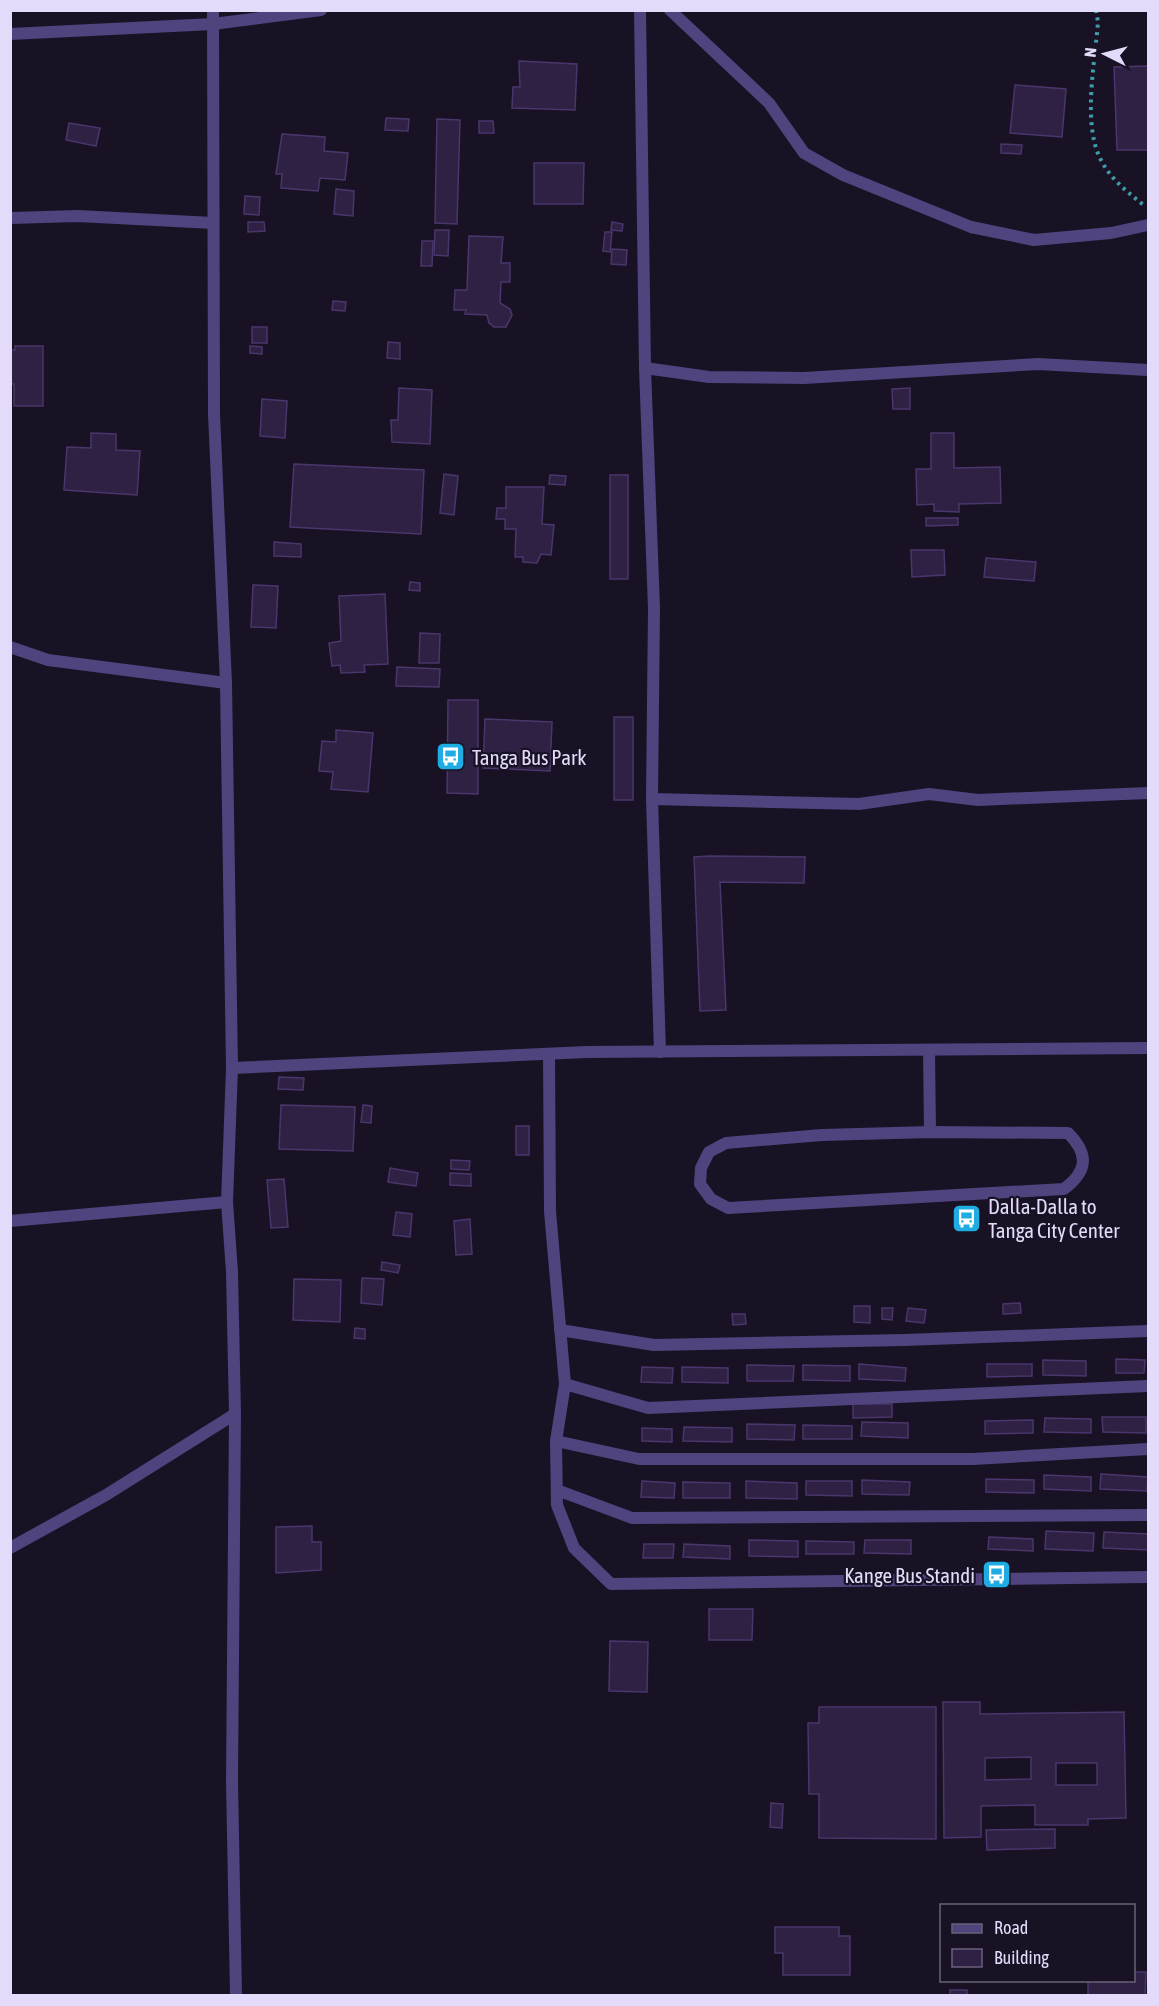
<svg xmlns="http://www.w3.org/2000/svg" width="1159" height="2006" viewBox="0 0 1159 2006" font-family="'Asap Condensed',sans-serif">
	<rect width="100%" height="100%" fill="#191225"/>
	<g fill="#2e2143" stroke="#4a366c" stroke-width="1.5" fill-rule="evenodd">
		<path d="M519 61 577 64 575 110 512 108 513 87H520Z"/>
		<path d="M1148 66V150H1117L1114 67Z"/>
		<path d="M1015 85 1066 89 1062 137 1010 133Z"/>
		<path d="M386 118 409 119 408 131 385 130Z"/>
		<path d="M437 119 460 120 457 224 435 223Z"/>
		<path d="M479 121H493L494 133H479Z"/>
		<path d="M69 123 100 128 96 146 66 140Z"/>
		<path d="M282 134 325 137 324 151 348 153 345 180 320 178 318 191 281 188 282 174H276Z"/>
		<path d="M1001 144 1022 145 1021 154 1001 153Z"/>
		<path d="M534 163H584L583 204H534Z"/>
		<path d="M336 189 354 191 353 216 334 214Z"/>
		<path d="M245 196 260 197 259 215 244 214Z"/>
		<path d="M248 222H264L265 231 248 232Z"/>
		<path d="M612 222 623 224 622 231 611 230Z"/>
		<path d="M435 230H449L448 256 434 255Z"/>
		<path d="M605 232H612L610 252 603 251Z"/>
		<path d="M469 236 503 237 501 263H510V282H501L500 303 510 309 512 315 506 327H494L489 323 487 315 465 314 466 310H454L455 290H467Z"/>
		<path d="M422 241H433L432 266H421Z"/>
		<path d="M612 249 627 250 626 265 611 264Z"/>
		<path d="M333 301 346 302 345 311 332 310Z"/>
		<rect x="252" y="327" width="15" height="16"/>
		<path d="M388 342 400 343V359L387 358Z"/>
		<path d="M15 346H43V406H14V384H10V350H15Z"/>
		<path d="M250 346 262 347V354L250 353Z"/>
		<path d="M399 388 432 390 430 444 392 442 391 420H398Z"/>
		<path d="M910 388V409H893L892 389Z"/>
		<path d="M262 399 287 401 285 438 260 436Z"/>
		<path d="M91 433 116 434V450L140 451 137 495 64 490 67 447 91 448Z"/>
		<path d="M931 433H954V468L1000 467 1001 503 959 504V512L934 511V504L917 505 916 469H931Z"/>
		<path d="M294 464 424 470 421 534 290 527Z"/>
		<path d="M444 474 458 476 454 515 440 513Z"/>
		<path d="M550 475 566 476 565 485 549 484Z"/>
		<rect x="610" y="475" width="18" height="104"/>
		<path d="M506 487H544L542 524 554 525 551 555 541 554 537 563 523 562V557H515L516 529H505V519H496L497 508H506Z"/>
		<path d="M926 518H958V525L926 526Z"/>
		<path d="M274 542 301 544V557L274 556Z"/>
		<path d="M911 550H944L945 575 912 577Z"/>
		<path d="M986 558 1036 562 1034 581 984 577Z"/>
		<path d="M410 582 420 583V591L409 590Z"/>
		<path d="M253 585 278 586 276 628 251 627Z"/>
		<path d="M385 594 388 664 364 665 365 672 341 673 340 665 332 666 329 643 341 641 339 596Z"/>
		<path d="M420 633 440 634 439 663H419Z"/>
		<path d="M397 667 440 669 439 687 396 686Z"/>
		<path d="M448 700H478V794L447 793Z"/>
		<rect x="614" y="717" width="19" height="83"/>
		<path d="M485 719 552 722 550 771 483 768Z"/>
		<path d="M336 730 373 733 368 792 331 789 333 772 319 771 322 741 336 742Z"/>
		<path d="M709 856 805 857 804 883 720 882 726 1010 700 1011 694 857Z"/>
		<path d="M279 1077 304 1078 303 1090 278 1089Z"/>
		<path d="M281 1105 355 1107 353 1151 279 1149Z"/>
		<path d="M363 1105 372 1106 371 1123 361 1122Z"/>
		<rect x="516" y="1126" width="13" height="29"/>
		<path d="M451 1160 470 1161 469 1170 451 1169Z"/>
		<path d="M390 1168 418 1173 416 1186 388 1182Z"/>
		<path d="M450 1173 471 1174V1186L450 1185Z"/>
		<path d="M284 1179 288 1227 271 1228 267 1180Z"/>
		<path d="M396 1212 412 1214 410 1237 393 1235Z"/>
		<path d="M470 1219 472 1254 456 1255 454 1221Z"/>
		<path d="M382 1262 400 1265 398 1273 381 1270Z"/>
		<path d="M362 1278 384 1279 382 1305 361 1303Z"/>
		<path d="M294 1279 341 1280 340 1322 293 1320Z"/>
		<path d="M1020 1303 1021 1313 1003 1314V1304Z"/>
		<path d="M854 1306H870V1323L854 1322Z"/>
		<path d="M882 1308H893L892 1320 882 1319Z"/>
		<path d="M908 1308 926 1310 924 1323 906 1321Z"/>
		<path d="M732 1314H745L746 1324 733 1325Z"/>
		<path d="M355 1328 365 1329V1339L354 1338Z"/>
		<path d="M1116 1359 1145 1360 1144 1373H1116Z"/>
		<path d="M1043 1360 1086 1361V1376L1043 1375Z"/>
		<path d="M859 1364 906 1368 905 1381 859 1379Z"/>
		<path d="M987 1364H1032V1376L987 1377Z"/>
		<path d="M747 1365 794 1366 793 1381H747Z"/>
		<path d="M803 1365 850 1366V1381L803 1380Z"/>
		<path d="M642 1367 673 1368 672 1383 641 1382Z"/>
		<path d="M682 1367 728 1368V1383L682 1382Z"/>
		<path d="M853 1404H892V1417L853 1418Z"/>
		<path d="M1102 1417H1146V1433L1103 1432Z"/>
		<path d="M1045 1418 1091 1419V1433L1044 1432Z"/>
		<path d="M1033 1420V1433L985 1434V1421Z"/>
		<path d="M862 1422 908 1423V1438L861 1436Z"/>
		<path d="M747 1424 795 1425 794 1440 747 1439Z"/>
		<path d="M803 1425 852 1426V1439H803Z"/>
		<path d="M684 1427 732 1428V1442L683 1441Z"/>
		<path d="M642 1428 672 1429V1442L642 1441Z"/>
		<path d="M1101 1474 1148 1477 1147 1491 1100 1489Z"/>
		<path d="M1044 1475 1091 1477V1491L1044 1489Z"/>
		<path d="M986 1479 1034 1480V1493L986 1492Z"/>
		<path d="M862 1480 910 1482 909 1495 862 1494Z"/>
		<path d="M642 1481 675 1483 674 1498 641 1497Z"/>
		<path d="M746 1481 797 1483V1499L746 1498Z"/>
		<path d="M806 1481H852V1496L806 1495Z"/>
		<path d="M683 1482 730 1483V1498H683Z"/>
		<path d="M312 1526V1542H321V1570L276 1573V1527Z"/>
		<path d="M1046 1531 1094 1533 1093 1551 1045 1549Z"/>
		<path d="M1104 1532 1148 1534V1550L1103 1548Z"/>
		<path d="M989 1537 1033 1539V1551L988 1549Z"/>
		<path d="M749 1540 798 1541V1557L749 1556Z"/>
		<path d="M865 1540H911V1554L864 1553Z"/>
		<path d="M806 1541 854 1542V1554H806Z"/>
		<path d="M644 1544H674L673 1558H643Z"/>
		<path d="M684 1544 730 1546V1559L683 1557Z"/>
		<path d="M709 1609H753L752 1640H709Z"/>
		<path d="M610 1641 648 1642 647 1692 609 1691Z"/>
		<path d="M943 1702H980V1714L1124 1712 1126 1818 1088 1819V1825H1035V1805L981 1806V1837L944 1838ZM1031 1757V1779L985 1780V1758ZM1056 1763H1097V1785H1056Z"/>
		<path d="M819 1707H936V1839L819 1838V1794H809L808 1723H819Z"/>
		<path d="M771 1803 783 1804 782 1828 770 1827Z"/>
		<path d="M1055 1829V1848L987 1850 986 1830Z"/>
		<path d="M775 1927H839V1936H850V1975H783V1953H775Z"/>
		<path d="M1134 1972H1146L1145 1996H1088V1980H1134Z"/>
		<rect x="950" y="1990" width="17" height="6"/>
	</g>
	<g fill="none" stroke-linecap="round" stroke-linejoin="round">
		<path stroke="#3f9daa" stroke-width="4" stroke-dasharray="3 4.5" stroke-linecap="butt" d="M1096 10 1098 22C1095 63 1082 124 1101 160 1111 180 1129 193 1146 207"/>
		<g stroke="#50437e" stroke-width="12">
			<path d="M929 1050 930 1132"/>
			<path d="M549 1054 550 1211 565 1384 556 1441 557 1505 574 1548 611 1584 1148 1577"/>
			<path d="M930 1132 1068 1133C1089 1154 1088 1171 1064 1189L728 1208 711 1199 700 1184 701 1168 709 1152 726 1143 822 1135Z"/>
			<path d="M560 1330 654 1345 905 1340 1148 1331"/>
			<path d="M565 1384 648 1408 1148 1386"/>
			<path d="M556 1441 639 1459H973L1148 1449"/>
			<path d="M557 1490 632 1518 1148 1515"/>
		</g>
		<g stroke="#50437e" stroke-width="12">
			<path d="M213 10 214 414 226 683 232 1068 227 1202 232 1272 235 1414 232 1781 236 1996"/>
			<path d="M640 10 645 368 654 608 652 799 660 1052"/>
			<path d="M670 10 769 103 804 153 843 175 971 227 1034 240 1111 233 1148 225"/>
			<path d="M10 34 213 24 321 10"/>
			<path d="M10 218 78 216 213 223"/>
			<path d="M645 368 709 377 804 378 1038 364 1148 370"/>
			<path d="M10 647 48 660 226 683"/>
			<path d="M652 799 859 804 929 794 978 800 1148 793"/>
			<path d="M232 1068 587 1052 1148 1048"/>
			<path d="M10 1221 227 1202"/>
			<path d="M10 1548 106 1495 235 1414"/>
		</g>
	</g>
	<defs>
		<symbol id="bus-square" viewBox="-11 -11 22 22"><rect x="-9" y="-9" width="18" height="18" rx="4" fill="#1face2" stroke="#191225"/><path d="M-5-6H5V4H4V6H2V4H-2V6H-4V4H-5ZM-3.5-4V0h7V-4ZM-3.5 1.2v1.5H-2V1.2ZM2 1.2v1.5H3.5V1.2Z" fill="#fff"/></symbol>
	</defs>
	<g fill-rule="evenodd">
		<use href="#bus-square" x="434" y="740" width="33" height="33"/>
		<use href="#bus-square" x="950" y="1202" width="33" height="33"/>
		<use href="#bus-square" x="980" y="1558" width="33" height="33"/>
	</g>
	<g text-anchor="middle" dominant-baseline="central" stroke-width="4.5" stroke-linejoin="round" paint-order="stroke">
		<g font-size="21" fill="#e4dbfa" stroke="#191225" text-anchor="start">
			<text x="472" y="757">Tanga Bus Park</text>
			<text x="988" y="1206">Dalla-Dalla to<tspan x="988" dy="24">Tanga City Center</tspan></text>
			<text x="975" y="1575" text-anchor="end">Kange Bus Standi</text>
		</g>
	</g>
	<rect width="1159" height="2006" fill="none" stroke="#e4dbfa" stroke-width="24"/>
	<rect x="940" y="1904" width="195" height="78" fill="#191225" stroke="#6a627a" stroke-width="1.5"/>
	<rect x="952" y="1924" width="30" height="9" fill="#50437e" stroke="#6a627a" stroke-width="1.5"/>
	<text x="994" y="1934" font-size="18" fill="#e4dbfa">Road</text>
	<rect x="952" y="1949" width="30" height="18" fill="#2e2143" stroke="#6a627a" stroke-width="1.5"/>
	<text x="994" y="1964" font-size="18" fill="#e4dbfa">Building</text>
	<g transform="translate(1105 54) rotate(276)" stroke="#191225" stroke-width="4.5" paint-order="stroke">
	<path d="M0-4.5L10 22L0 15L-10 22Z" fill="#e4dbfa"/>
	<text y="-9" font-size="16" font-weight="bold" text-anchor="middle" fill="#e4dbfa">N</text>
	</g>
</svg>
